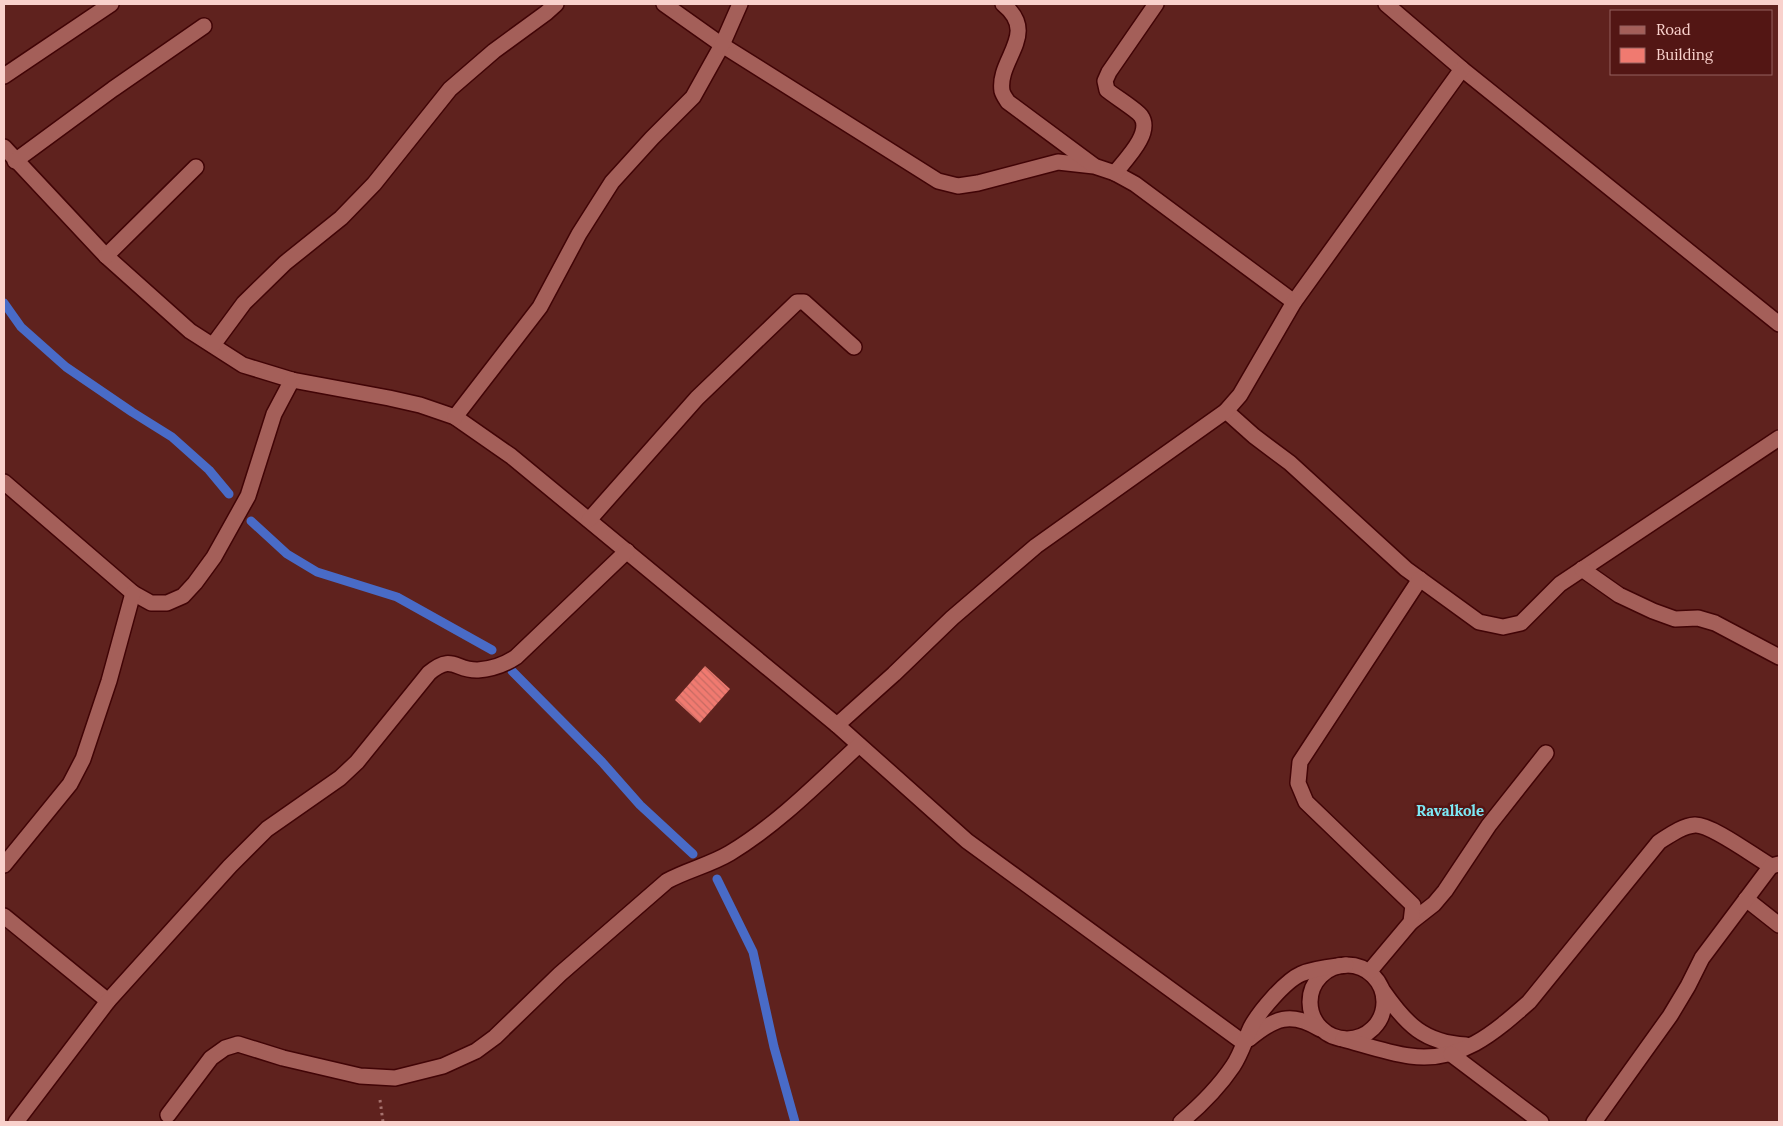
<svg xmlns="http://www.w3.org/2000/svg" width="1783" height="1126" viewBox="0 0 1783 1126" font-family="Lora,serif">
	<defs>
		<pattern id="building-back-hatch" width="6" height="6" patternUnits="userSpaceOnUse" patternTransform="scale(1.25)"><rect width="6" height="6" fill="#f07a70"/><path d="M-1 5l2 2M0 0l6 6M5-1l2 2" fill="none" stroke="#c76b63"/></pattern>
	</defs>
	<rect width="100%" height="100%" fill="#5f221e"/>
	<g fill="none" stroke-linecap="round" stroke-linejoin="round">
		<g stroke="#496bc7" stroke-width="9">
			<path d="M4 303 21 327 66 367 132 412 172 437 209 470 229 494"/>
			<path d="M251 521 287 554 317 572 397 597 492 650"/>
			<path d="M512 671 602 762 640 805 693 854"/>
			<path d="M717 879 753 952 774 1047 795 1122"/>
		</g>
	</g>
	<path fill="url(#building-back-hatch)" d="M705 666 730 689 700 723 675 700Z"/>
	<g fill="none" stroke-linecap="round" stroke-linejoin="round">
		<defs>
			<g id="minor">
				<path d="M664 4 722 45 938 181 958 186 978 183 1058 162 1094 166 1115 173 1135 184 1294 302"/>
				<path d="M1003 4C1040 34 997 59 1002 91 1003 95 1006 99 1008 102L1093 165"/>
				<path d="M1386 4 1462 69 1779 324"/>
				<path d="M4 76 111 4"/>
				<path d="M4 147 106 256 190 331 243 365 292 380 389 398 420 405 455 417 511 456 837 725 967 841 1244 1043"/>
				<path d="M15 161 113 89 204 26"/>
				<path d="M1115 173C1125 160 1153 133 1141 116 1137 110 1114 96 1107 90L1105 81 1109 72 1156 4"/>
				<path d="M106 256 196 167"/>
				<path d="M213 345 244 303 285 263 341 218 374 184 450 89 494 51 546 13 556 4"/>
				<path d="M1226 411 1254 436 1290 463 1406 569 1479 622 1503 627 1521 623 1560 584 1779 438"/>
				<path d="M455 417 540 307 579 234 612 182 652 138 693 97 722 45 740 4"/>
				<path d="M4 482 133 593 151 603H167L183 596 195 583 214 557 248 496 274 414 292 380"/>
				<path d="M589 520 697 398 797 302H804L854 347"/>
				<path d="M1582 569 1619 595 1653 611 1675 619 1698 618 1715 623 1779 657"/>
				<path d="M837 725 894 674 952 618 1036 546 1226 411 1240 395 1294 302 1462 69"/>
				<path d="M4 865 70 784 83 759 109 681 133 593"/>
				<path d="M1746 899 1779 925"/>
				<path d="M4 916 108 1001"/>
				<path d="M1411 922 1434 904 1445 891 1489 825 1546 753"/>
				<circle cx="1347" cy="1002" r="37"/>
				<path d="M1369 972 1411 922 1413 905 1306 802 1298 783 1300 762 1420 579"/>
				<path d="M1383 991C1406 1024 1424 1043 1466 1045"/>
				<path d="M1249 1039C1274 1018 1291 1011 1320 1029"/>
				<path d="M1343 1039C1365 1045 1388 1053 1410 1056 1460 1063 1494 1033 1529 1002L1659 842C1670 835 1682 826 1695 825 1711 824 1755 857 1771 866L1779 864"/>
				<path d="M1451 1054 1541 1122"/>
				<path d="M168 1115 211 1058 225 1048 238 1044 283 1058 360 1076 395 1078 443 1066 476 1051 495 1037 560 974 667 881C687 870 710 865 730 853 778 824 818 783 859 745"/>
				<path d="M16 1122 108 1001 230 866 267 829 340 778 357 762 429 673C453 653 455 671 478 670 492 669 504 665 516 657L627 551"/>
				<path d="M1181 1122C1201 1105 1219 1087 1233 1066 1241 1054 1245 1040 1251 1027 1259 1012 1285 981 1301 974 1315 968 1331 967 1346 965"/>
				<path d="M1594 1122 1670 1016 1688 986 1702 958 1771 866"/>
			</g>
		</defs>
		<use href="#minor" stroke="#410406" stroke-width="18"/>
		<path stroke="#a6726e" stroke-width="3" stroke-dasharray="2.5 4" stroke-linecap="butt" d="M380 1100 383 1122"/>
		<use href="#minor" stroke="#a45f59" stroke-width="15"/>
	</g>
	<g text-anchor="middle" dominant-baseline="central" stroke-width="5" stroke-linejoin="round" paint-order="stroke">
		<g font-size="15" font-weight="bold" fill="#7de8f5" stroke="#531614">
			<text x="1450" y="810">Ravalkole</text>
		</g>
	</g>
	<rect width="1783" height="1126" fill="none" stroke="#f9d1cc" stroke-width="10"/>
	<rect x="1610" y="10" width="162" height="65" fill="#531614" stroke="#95615e"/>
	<rect x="1620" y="26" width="25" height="8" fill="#a45f59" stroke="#95615e"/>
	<text x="1656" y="35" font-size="15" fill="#f9d1cc">Road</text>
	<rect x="1620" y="48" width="25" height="15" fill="#f07a70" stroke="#95615e"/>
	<text x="1656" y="60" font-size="15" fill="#f9d1cc">Building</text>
</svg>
